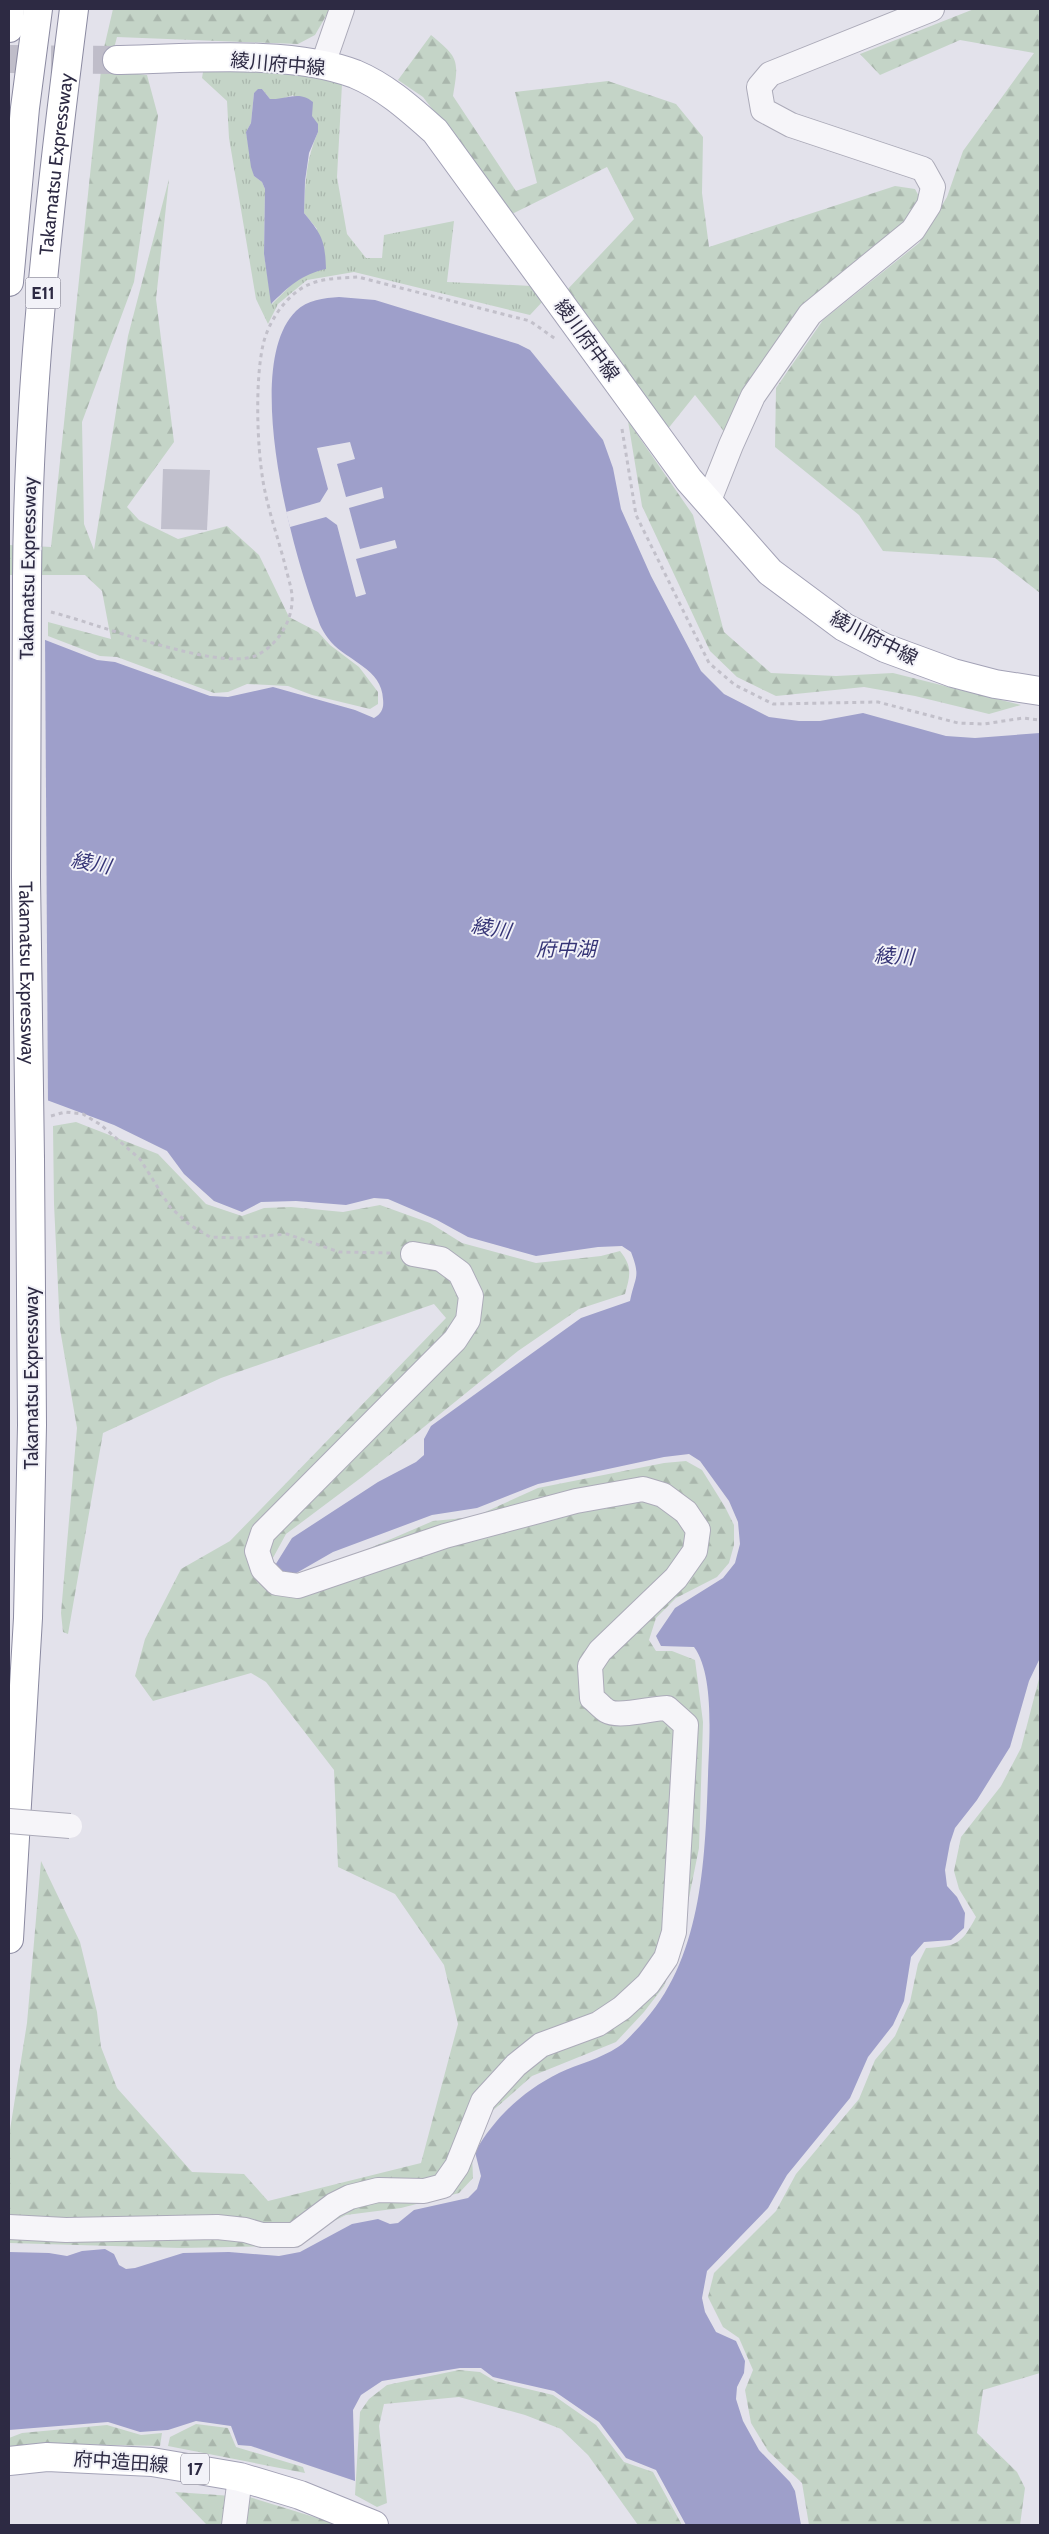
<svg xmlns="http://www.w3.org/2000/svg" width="1049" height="2534" viewBox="0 0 1049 2534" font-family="Cabin,'Noto Sans JP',sans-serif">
	<defs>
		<pattern id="grass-tufts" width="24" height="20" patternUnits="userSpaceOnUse" patternTransform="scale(1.25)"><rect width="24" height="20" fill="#c4d4c7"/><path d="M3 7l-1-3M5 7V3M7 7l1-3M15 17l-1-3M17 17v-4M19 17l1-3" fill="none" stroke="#a9b6ac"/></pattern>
		<pattern id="forest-firs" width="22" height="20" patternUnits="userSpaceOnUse" patternTransform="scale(1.25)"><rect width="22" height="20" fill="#c4d4c7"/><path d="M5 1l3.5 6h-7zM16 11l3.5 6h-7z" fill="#a9b6ac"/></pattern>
	</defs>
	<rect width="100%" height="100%" fill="#e3e2eb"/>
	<path fill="url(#grass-tufts)" fill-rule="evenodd" d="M283 71 342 84 337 177 347 234 366 258H382L384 235 454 221 447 282 532 286 544 300 530 315 354 272 307 280 278 304 268 324 256 299 229 138 227 101 202 78 203 72ZM262 89 270 99 279 100 293 95 318 132C306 159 305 184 304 213L317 229 310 273 295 281 272 304 264 254 265 189 262 182 254 176 246 132 251 123 254 93Z"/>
	<g fill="url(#forest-firs)">
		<path d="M113 9H330L315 35 298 44 117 37 113 52H103Z"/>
		<path d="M974 9H1040V593L995 558 883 551 859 515 775 447 776 388 823 320 919 243 947 197 963 151 1034 53 960 40 880 75 860 54Z"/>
		<path d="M431 35C459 58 459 60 453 96L516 191 537 183 515 92 608 81 676 104 703 137 702 193 709 247 895 186 915 189 922 202 904 228 800 310 726 434 695 395 667 430 566 291 634 219 607 167 512 214 423 97 398 80Z"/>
		<path d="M101 70 147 75 158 116 134 282 82 422 84 524 94 550 128 336 169 179 156 299 174 442 127 507 139 520 178 539 227 526 259 555 289 617 318 632 330 645 359 667 378 692V704L370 709 312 695 288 686 247 684 228 692 214 693 117 657 100 656 48 636V622L111 639 102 591 85 575H9V545L51 547Z"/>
		<path d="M628 421 693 515 724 632 771 673 836 676 893 673 1021 705 989 714 915 696 864 687 776 696 737 677 710 651 642 506Z"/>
		<path d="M76 1122 158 1154 206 1204 242 1216 264 1208 291 1207 343 1212 380 1205 430 1223 462 1243 536 1263 601 1256 620 1251C633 1267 630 1276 625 1294L579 1309 518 1351 362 1477 286 1534 262 1578 298 1579 433 1521 474 1517 538 1488 664 1463 686 1461 702 1470 725 1507 734 1525V1545L729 1563 717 1577 676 1598 656 1618 649 1640 656 1651H672L695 1660 703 1722 699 1848 679 1947 664 1986 644 2012 616 2042 532 2076 490 2113 472 2155 473 2178 459 2193 401 2208 346 2215 283 2246 181 2248 9 2243V2136L27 2023 41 1861 80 1942 97 2012 101 2047 117 2088 192 2172 244 2174 268 2201 421 2163 458 2024 444 1965 395 1894 338 1867 334 1770 266 1682 251 1673 153 1701 135 1676 145 1639 181 1569 230 1541 446 1318 434 1304 221 1378 103 1433 68 1634 63 1632 61 1613 77 1428 60 1329 54 1204 53 1126Z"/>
		<path d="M1040 1675V2373L983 2390 977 2433 1017 2472 1025 2488 1020 2525H809L802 2483 768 2451 751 2423 745 2390 753 2370 739 2338 723 2327 708 2297 714 2273 776 2211 796 2174 859 2099 875 2060 895 2036 910 2002 918 1964 926 1948C957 1946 961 1945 976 1917L959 1889 954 1871 961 1837 1001 1786 1021 1748Z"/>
		<path d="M459 2370 480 2372 495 2381 553 2395 596 2425 624 2462 653 2472 682 2525H638L588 2455 561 2429 525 2415 459 2397 384 2404 379 2426 387 2503 377 2507 355 2495 360 2412 369 2399 387 2385Z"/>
		<path d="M196 2424 228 2428 236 2447 303 2467 305 2473 168 2446 170 2437Z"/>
		<path d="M107 2425 141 2435 162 2433 160 2446 66 2444 9 2447V2438L22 2433Z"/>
		<path d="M175 2492 232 2496 229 2525H207Z"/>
		<path d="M246 2496 340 2525H244Z"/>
	</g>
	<g fill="#9e9fca">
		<path d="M258 89H262L270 99C287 100 298 90 313 102L312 116 318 124V132L309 153 305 181 304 213C322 235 325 240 326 269 302 274 288 287 271 304L264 254 265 189 262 182 254 176 251 167 246 132 251 123 254 93Z"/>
		<path d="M339 297 375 300 518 344 530 350 603 440 613 468 621 509 651 576 701 671 724 694 769 717 799 721H820L863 713 946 736 975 738 1040 733V1658L1029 1681 1010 1747 977 1800 955 1828 950 1843 945 1870 947 1886 957 1897 965 1913 964 1928 951 1940 924 1942 911 1957 904 2001 893 2025 868 2057 850 2098 787 2175 768 2208 707 2271 702 2298 705 2312 716 2332 736 2341 745 2361 744 2373 737 2387 736 2399 743 2421 759 2450 790 2482 795 2491 801 2525H686L656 2470 626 2458 599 2422 554 2391 493 2377 481 2368H460L382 2381 361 2395 353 2410 355 2481 251 2446 238 2445 231 2426 196 2421 168 2430 140 2432 108 2422 9 2430V2252L49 2253 67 2256 82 2251 105 2249 114 2254 119 2265 126 2269 135 2268 183 2253 229 2252 279 2256 300 2252 352 2224 378 2219 390 2224 398 2223 414 2210 468 2198 477 2189 481 2176 475 2152C495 2117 523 2091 559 2073 578 2064 600 2059 618 2047 626 2042 633 2033 640 2026 702 1960 705 1862 708 1776 709 1742 715 1675 694 1647L661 1646 656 1636 675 1608 723 1578 735 1563 740 1544 738 1522 729 1501 700 1461 689 1454 664 1457 538 1484 477 1508 432 1515 333 1552 286 1579 269 1575 292 1538 378 1482 416 1462 424 1455V1439L431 1426 581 1318 630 1301C635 1276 641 1278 631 1252L622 1246 598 1247 536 1256 468 1237 437 1220 388 1199 374 1198 346 1205 296 1201 261 1202 242 1212 214 1201 184 1174 167 1151 114 1125 9 1086V626L97 660 115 662 210 696 228 697 273 687 355 710 374 718C382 713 384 708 383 699 382 669 348 661 331 642 326 636 320 627 318 619 293 555 241 365 296 311 307 300 324 298 339 297Z"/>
	</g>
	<g fill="#e3e2eb">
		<path d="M350 442 355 459 337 464 346 497 382 487 384 498 349 508 360 549 395 540 397 548 356 559 366 594 356 597 337 525 326 517 290 527 286 512 320 502 328 489 317 448Z"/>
		<path d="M9 624 45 637 48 1103 9 1089Z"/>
	</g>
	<path fill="#c1c0cd" d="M163 469 210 470 207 530 161 529Z"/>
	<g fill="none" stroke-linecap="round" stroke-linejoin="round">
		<path stroke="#bfbdc9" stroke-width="28" stroke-dasharray="28 14" stroke-linecap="butt" d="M9 59 117 60"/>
		<defs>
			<g id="minor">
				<path d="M323 64 342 9"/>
				<path d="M708 503 731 445 753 396 810 314 913 230 929 205 933 187 923 169 791 125 763 110 759 87 770 74 932 9"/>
				<path d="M9 2227 66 2230 217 2227 245 2230 262 2235H294L334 2205 350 2197 378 2190 424 2191 443 2186 457 2166 483 2101 516 2065 541 2045 598 2024 622 2008 648 1984 666 1958 674 1932 686 1725 667 1708C652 1708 619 1718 607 1711 602 1708 597 1702 592 1698L590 1666 600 1651 676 1578 695 1551 698 1530 686 1512 663 1495 643 1489 576 1501 445 1536 298 1586 277 1583 263 1569 257 1551 263 1533 455 1340 468 1320 471 1296 460 1273 441 1259 413 1254"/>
				<path d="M234 2525 240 2477"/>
			</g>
			<g id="major">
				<path d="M117 60C187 59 291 49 355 74 386 87 410 109 435 131L689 480 770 572 844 627 885 648 953 673 995 684 1040 691"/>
				<path d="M9 2461 47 2457 152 2462 240 2477 300 2495 374 2525"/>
			</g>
			<g id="highway">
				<path d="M9 28 10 9"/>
				<path d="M9 282 25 108 38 9"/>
				<path id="s1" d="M27 579C28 388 50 197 74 9"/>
				<path d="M9 1939 28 1618 32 1425 30 1159"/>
			</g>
		</defs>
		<use href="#minor" stroke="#acabb9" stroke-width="26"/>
		<use href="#major" stroke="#a3a2b6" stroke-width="30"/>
		<use href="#highway" stroke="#8b8aa1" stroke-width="30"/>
		<g stroke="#c2c0ca" stroke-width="3" stroke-dasharray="4 4" stroke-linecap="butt">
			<path d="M622 429 636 515 709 663 735 685 773 704 878 702 958 723 984 724 1023 718 1040 720"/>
			<path d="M51 612C96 623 216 671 255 656 278 646 294 619 292 595 291 586 288 577 286 569 279 540 268 511 263 481 257 445 255 381 263 345 268 322 287 293 310 284 324 278 342 278 358 277L530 321 557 340"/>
			<path d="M51 1116 65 1112 83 1114 101 1125 140 1159 170 1207 190 1225 210 1237 238 1238 287 1234 339 1252 393 1253"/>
		</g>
		<use href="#minor" stroke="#f6f5f9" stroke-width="24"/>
		<use href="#major" stroke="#fff" stroke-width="28"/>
		<use href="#highway" stroke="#fff" stroke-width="28"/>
		<defs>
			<path id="minor-bridge" d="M9 1821 70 1826"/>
			<g id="highway-bridge">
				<path id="s2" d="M27 579 26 877 30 1159"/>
			</g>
		</defs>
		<use href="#minor-bridge" stroke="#acabb9" stroke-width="26" stroke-linecap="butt"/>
		<use href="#highway-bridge" stroke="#8b8aa1" stroke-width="30" stroke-linecap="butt"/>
		<use href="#minor-bridge" stroke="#f6f5f9" stroke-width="24"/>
		<use href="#highway-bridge" stroke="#fff" stroke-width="28"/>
	</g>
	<g text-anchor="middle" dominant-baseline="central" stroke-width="4" stroke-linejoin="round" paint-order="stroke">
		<g fill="#f2f2f8" stroke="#686679" stroke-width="1">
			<rect x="25.5" y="277.5" width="35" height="31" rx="4"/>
			<rect x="181" y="2453.5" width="28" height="31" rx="4"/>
		</g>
		<g font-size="18" font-weight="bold" fill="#2d2a43">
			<text x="43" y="293">E11</text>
			<text x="195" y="2469">17</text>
		</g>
		<g font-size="19" fill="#2d2a43" stroke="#f2f2f8">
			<text transform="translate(278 64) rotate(5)">綾川府中線</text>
			<text stroke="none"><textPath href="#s1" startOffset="416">Takamatsu Expressway</textPath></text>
			<text transform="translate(587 340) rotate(54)">綾川府中線</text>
			<text transform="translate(28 568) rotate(-89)">Takamatsu Expressway</text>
			<text transform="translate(874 638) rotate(27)">綾川府中線</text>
			<text stroke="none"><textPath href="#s2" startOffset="394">Takamatsu Expressway</textPath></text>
			<text transform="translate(31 1378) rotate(-90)">Takamatsu Expressway</text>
			<text transform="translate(121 2462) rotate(4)">府中造田線</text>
		</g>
		<g font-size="20" font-style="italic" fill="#353476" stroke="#f2f2f8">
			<text transform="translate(91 863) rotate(11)">綾川</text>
			<text transform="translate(491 928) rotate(9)">綾川</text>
			<text x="566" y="949">府中湖</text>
			<text transform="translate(894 956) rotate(3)">綾川</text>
		</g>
	</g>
	<rect width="1049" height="2534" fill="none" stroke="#2d2a43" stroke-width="20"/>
</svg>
